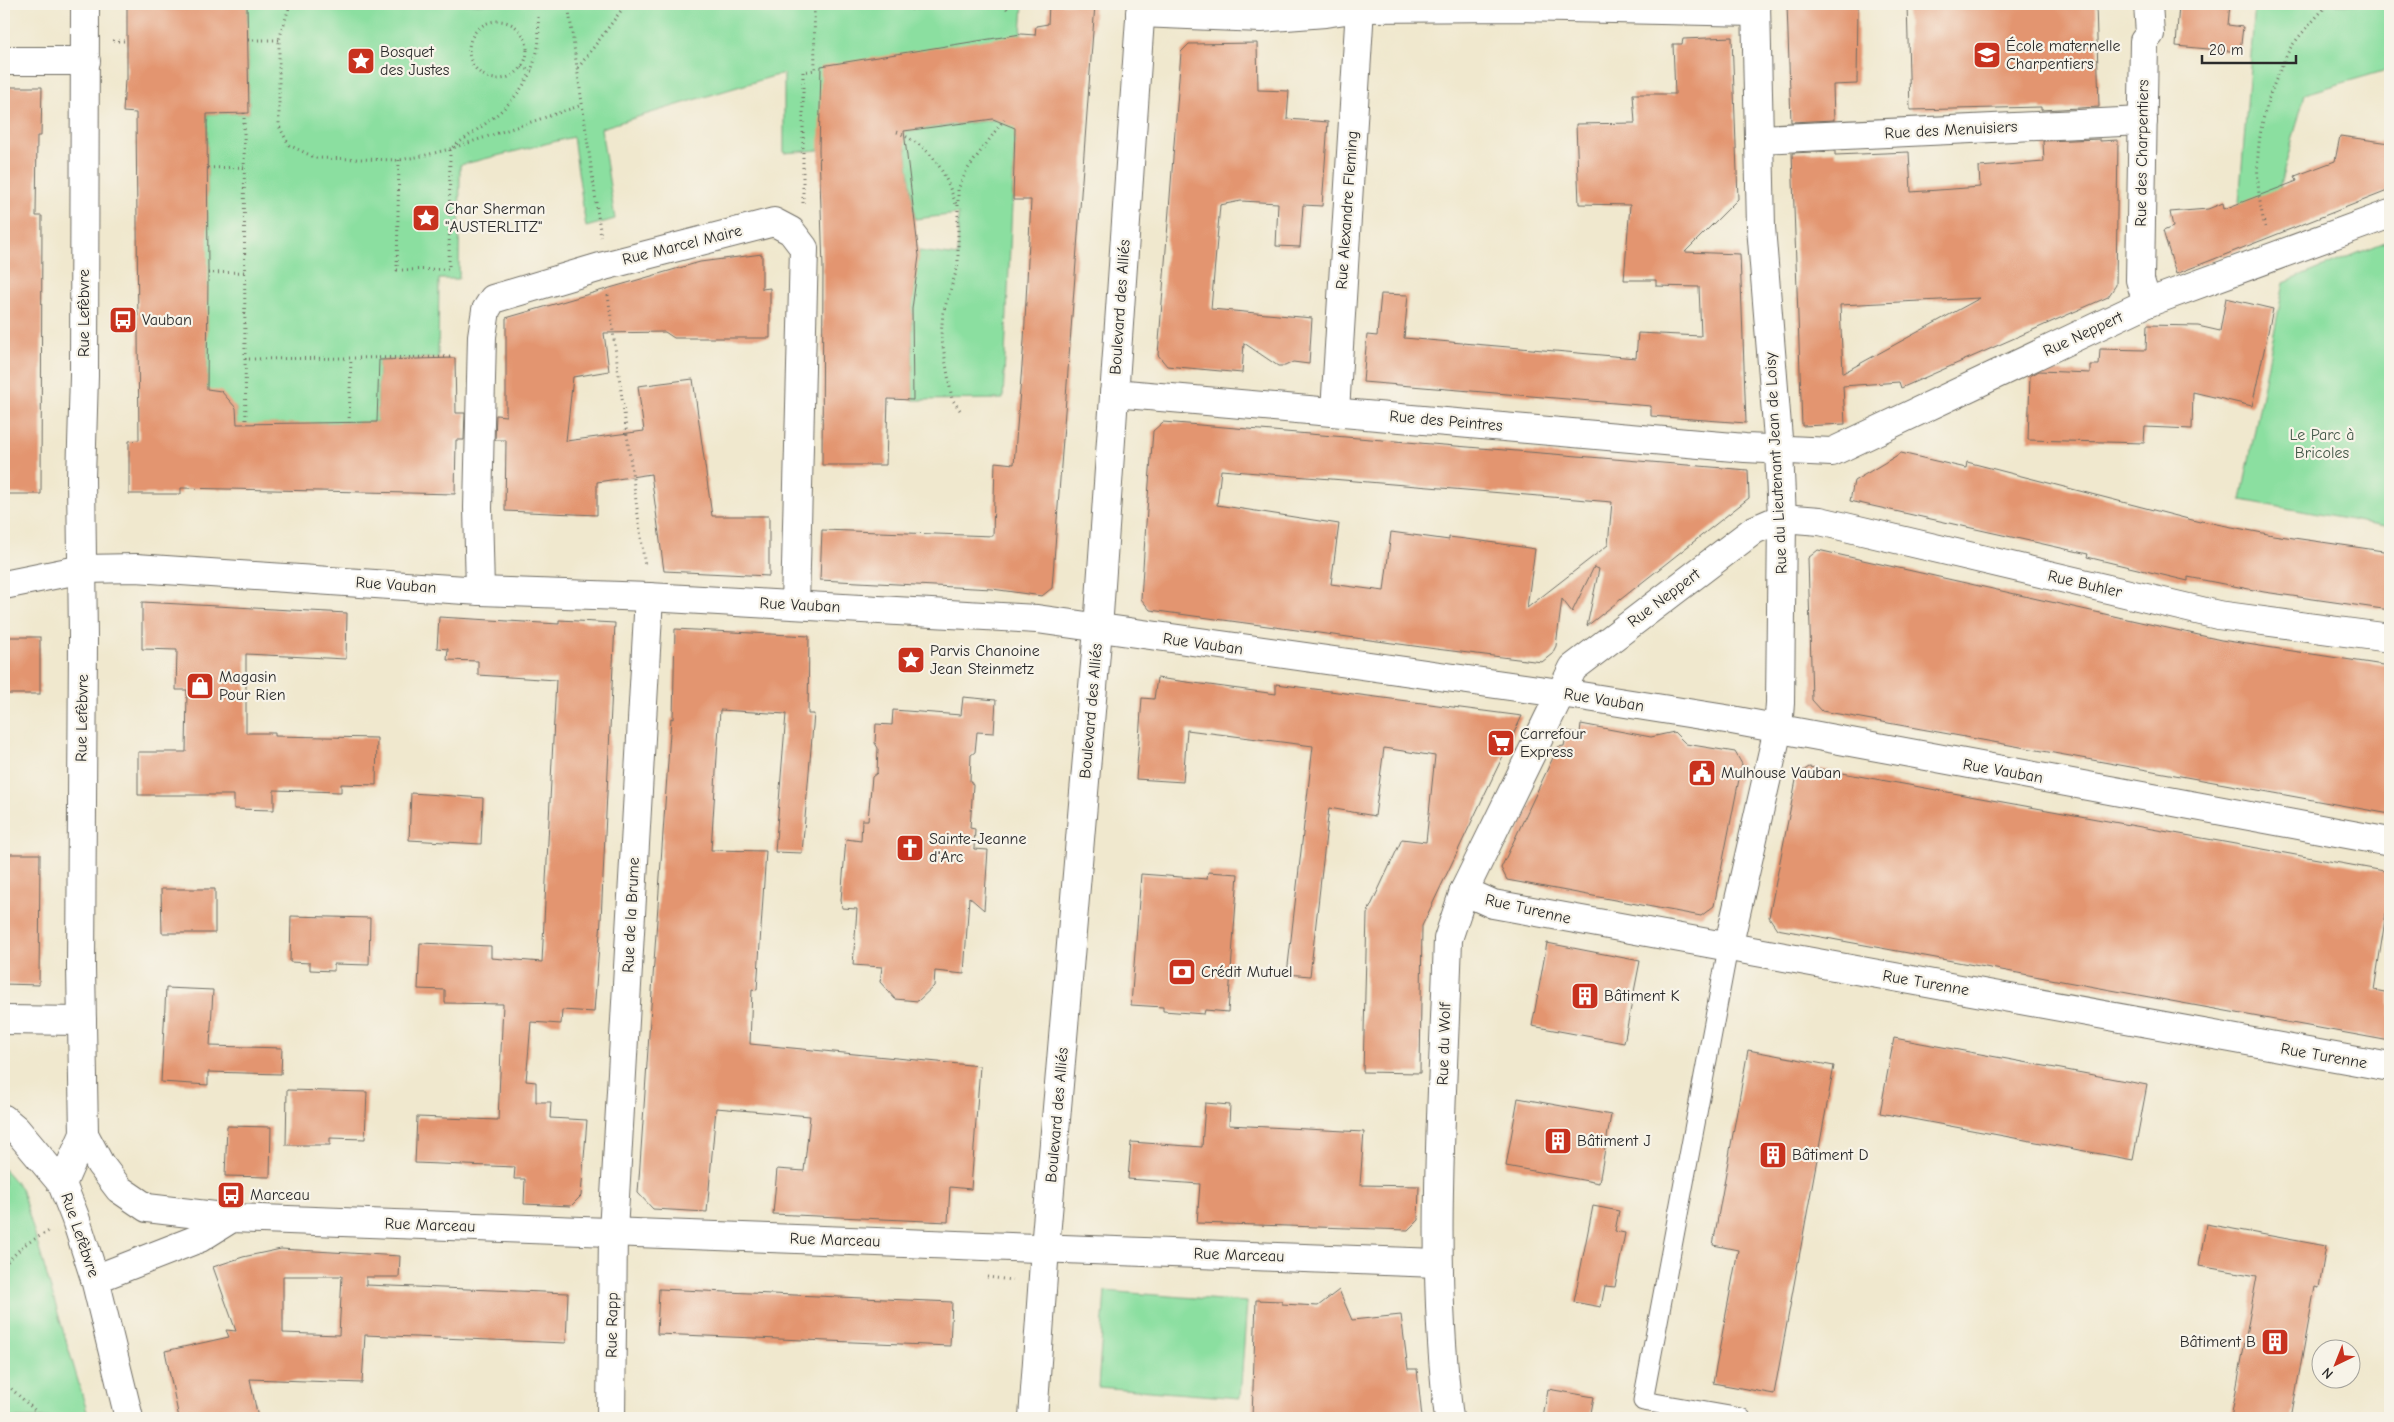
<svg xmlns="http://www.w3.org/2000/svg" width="2394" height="1422" viewBox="0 0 2394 1422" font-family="'Comic Neue',sans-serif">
	<rect width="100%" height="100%" fill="#f7f3e8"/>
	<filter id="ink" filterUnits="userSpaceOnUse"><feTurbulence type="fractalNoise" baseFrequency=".02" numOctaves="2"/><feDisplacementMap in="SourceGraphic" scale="10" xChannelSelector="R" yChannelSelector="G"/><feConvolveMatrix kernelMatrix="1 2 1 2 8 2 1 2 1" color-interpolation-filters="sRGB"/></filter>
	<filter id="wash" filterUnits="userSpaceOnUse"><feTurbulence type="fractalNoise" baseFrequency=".0096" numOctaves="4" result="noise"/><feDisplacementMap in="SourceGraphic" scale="20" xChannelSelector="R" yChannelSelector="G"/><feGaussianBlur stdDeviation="1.12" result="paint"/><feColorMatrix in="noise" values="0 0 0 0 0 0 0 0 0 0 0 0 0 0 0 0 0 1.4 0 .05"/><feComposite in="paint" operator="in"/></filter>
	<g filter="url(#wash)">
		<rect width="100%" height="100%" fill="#f0e8ce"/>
		<g fill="#8bdfa0" stroke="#5b8566">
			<path d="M247 4H1023L1021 34 819 150 784 153V73L601 128 615 219 586 227 573 137 460 165 459 279H439L438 358 379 360 377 422 237 425 236 408 207 389V114L249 113Z"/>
			<path d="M2255 4H2390V69L2305 94 2280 185 2290 229 2252 244 2239 203Z"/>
			<path d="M1016 117 1003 399 913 400 912 309 919 251 958 256V214L915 219 906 148 897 132Z"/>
			<path d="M2390 240V527L2241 500 2284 283Z"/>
			<path d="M4 1169 21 1188 89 1418H4Z"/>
			<path d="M1105 1291 1247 1302 1240 1398 1098 1387Z"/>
		</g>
		<g id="blocks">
			<g fill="#e39570" fill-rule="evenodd">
				<path d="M127 4H247L249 113 207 114 208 273 207 389 221 391 236 408 237 424 377 422 379 360 455 358 456 413H465L464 440H456L455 494 181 488V494H129V441L139 440 136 113 123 112 125 80H127Z"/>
				<path d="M1049 4H1095L1052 588 1042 596 992 589 820 580 822 530 993 536 995 462 1014 464 1024 341 1031 200H1013L1015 128 993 119 904 131 919 256 912 309 913 400 888 399 886 465H822L823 268 819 150 821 66 1021 34 1035 35 1036 26 1048 24Z"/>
				<path d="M1787 4H1858L1857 84 1833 85 1834 120 1791 122Z"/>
				<path d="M1907 4H2096L2099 107 2041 110V107L1910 110Z"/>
				<path d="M2179 4H2230L2228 25 2243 27 2240 52 2176 46Z"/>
				<path d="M1732 37 1738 199 1685 252 1740 254 1746 423 1651 416V406L1363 382 1367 335 1377 336 1381 294 1408 295 1404 338 1636 358 1638 333 1701 336 1699 287 1656 286V280H1624L1630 205 1579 204 1576 124 1635 123 1633 94H1675L1673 44H1682L1683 39Z"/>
				<path d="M1257 43 1258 90 1289 91 1287 119 1328 122 1322 206 1303 205 1300 247 1276 246 1278 203 1241 201 1220 205 1211 309 1312 318 1309 364 1293 362 1285 366H1278L1244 343 1242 373 1167 366 1158 355 1181 52 1189 44Z"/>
				<path d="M4 87H42L41 136H37L36 216H42L41 494H4Z"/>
				<path d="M2340 136 2390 143V190L2176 274 2163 231 2173 227 2170 212 2208 209 2223 203 2224 209 2297 181 2295 176 2335 161Z"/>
				<path d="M2100 139V141L2118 140 2116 285 2108 297 1901 388 1899 382 1843 386 1845 424 1802 426 1792 153 1835 151V155L1909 152 1911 192 1980 187 1979 167 2044 162 2043 141ZM1980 298 1843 373 1840 305Z"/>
				<path d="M762 254V289L770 288V338H674L665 332 604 333 609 371 573 377 566 441 644 431 638 386 693 379 712 516H769V576L664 571 651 474 597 482V515L505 511 506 440H495L496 415 506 416V318L700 262Z"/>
				<path d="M2226 298 2273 309 2252 406 2193 392 2192 429 2145 427 2144 443 2028 440 2030 376 2039 371 2090 373V365H2099L2100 349 2146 350 2147 325 2198 326 2220 331Z"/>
				<path d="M1163 422 1748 470 1749 498 1587 626 1599 569 1594 567 1572 612 1562 599 1556 646 1552 654 1542 662 1436 649 1150 610 1141 599 1145 537 1153 431ZM1221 470 1612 502 1608 545 1527 608 1535 549 1482 541 1449 537V540L1391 532 1384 591 1331 584 1339 524 1217 505Z"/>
				<path d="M1901 453 1966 468 1967 462 2200 522 2201 521 2273 535 2390 552V610L2264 592 2188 577V581L2087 557 2088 554 1850 501 1854 481Z"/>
				<path d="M1818 550 2221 640 2390 666V814L1822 711 1812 700 1808 558Z"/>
				<path d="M142 602 347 613 346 659 246 654V733H275V736L377 738 376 785 341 784V792L274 790V810L234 809V795H138V752H186L187 690H176L177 650 142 649Z"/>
				<path d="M439 617 559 624V620L615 623 601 920 594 1012 562 1010 561 1024 531 1022 529 1047 526 1081 536 1082V1102H551L550 1118 587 1120 581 1196 571 1206 524 1204 525 1179H514L515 1167 415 1163 417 1117 498 1120 503 1004 445 1003V990L418 989 420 943 491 946V958L542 962 556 680 478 675V661L447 660 448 649 437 648Z"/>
				<path d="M675 629 809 636 808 714H814L802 853 775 852 786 714 720 710 711 850 766 851 757 990 752 989 750 1044 980 1066 971 1189 950 1187 948 1222 773 1214 777 1169 804 1171 810 1116 716 1108 707 1212 653 1209 638 1193 671 718 673 719Z"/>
				<rect x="4" y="637" width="36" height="57"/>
				<path d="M1157 678 1276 694V684L1522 716 1422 926 1420 1073 1363 1072 1367 914 1402 839 1426 842 1435 756 1384 748 1375 816 1329 808 1310 976 1287 974 1313 746 1187 730 1183 782 1136 779 1142 698 1154 699Z"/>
				<path d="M963 697 996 700 994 733 977 732 975 752 971 755 970 781 973 785 970 828 975 829 974 849 988 850 984 910 969 897 964 974 935 971 934 986 918 1001 895 999 880 982 882 967 853 965 857 909 842 908 841 900 846 839 861 841 862 820H868L872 777 877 773 878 748 875 743 876 724 892 725 893 710 961 715Z"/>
				<path d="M1581 724 1651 737 1674 732 1686 744 1735 752 1742 764 1714 906 1701 916 1507 880 1501 868 1558 747 1564 746 1567 731 1580 733Z"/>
				<path d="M1809 767 2390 872V914H2386L2374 990 2390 993V1041L1777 929 1769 917 1797 775Z"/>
				<path d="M411 793 483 798 481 844 409 840Z"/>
				<path d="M4 854H40L39 985 4 984Z"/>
				<path d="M1208 872 1238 874 1228 1012 1205 1010 1204 1014 1163 1011V1007L1131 1005 1141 874 1207 879Z"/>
				<path d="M161 889H215V933H162Z"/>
				<path d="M291 916 370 918 369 965 334 964V971L310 970V963L290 962Z"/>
				<path d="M1547 943 1640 961 1624 1043 1532 1026Z"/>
				<path d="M166 988 213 990 210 1046 282 1048 281 1074 208 1072V1085L161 1082Z"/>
				<path d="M1894 1038 2147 1085 2133 1160 1880 1113Z"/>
				<path d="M1748 1050 1834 1066 1774 1394 1713 1383 1738 1250 1713 1245Z"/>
				<path d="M287 1090 367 1092 365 1139 330 1138V1145H286Z"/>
				<path d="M1518 1098 1611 1115 1599 1183 1506 1166Z"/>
				<path d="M1205 1103 1230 1105 1229 1125 1364 1132 1360 1185 1419 1186 1418 1220 1408 1230 1197 1223 1200 1184 1128 1179 1131 1142 1202 1147Z"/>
				<path d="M227 1126 271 1127 270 1177 225 1176Z"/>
				<path d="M1593 1206 1619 1211 1615 1231 1625 1233 1615 1287 1605 1286 1601 1307 1574 1302Z"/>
				<path d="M2206 1224 2326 1246 2319 1288 2315 1287 2291 1418H2231L2257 1276 2199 1266Z"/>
				<path d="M281 1249 400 1256 399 1277H366V1285L568 1293 566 1343 365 1335 362 1383 250 1379 258 1418H179L165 1351 229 1337 226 1330 236 1331 213 1267 243 1257ZM283 1276H342L339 1335 283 1333Z"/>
				<path d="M659 1289 952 1302 950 1346 657 1334Z"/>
				<path d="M1339 1290 1352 1320 1401 1315 1408 1369H1417L1422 1418H1333V1415L1252 1418 1256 1300 1282 1301V1304L1318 1306Z"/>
				<path d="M1548 1389 1594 1397 1590 1418H1543Z"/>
			</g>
		</g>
	</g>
	<g filter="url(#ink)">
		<use href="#blocks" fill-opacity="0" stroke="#706d64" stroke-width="1"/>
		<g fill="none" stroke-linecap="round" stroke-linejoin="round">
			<defs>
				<path id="lane" d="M1728 948 1643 1401 1741 1418"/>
				<g id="street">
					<path d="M1140 13 1261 18 1325 13 1360 8 1516 7 1756 12"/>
					<path d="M4 61H86"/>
					<path d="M1759 139 2143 121"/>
					<path d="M2147 303 2140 280 2144 41 2150 34 2148 4"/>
					<path d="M1114 393 1745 448 1832 452 2147 303 2390 214"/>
					<path d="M1335 411 1360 8"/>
					<path d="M480 591 478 508 482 336 486 310 493 299 604 266 774 222 791 231 804 248 795 605"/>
					<path d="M1464 891 1493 904 2390 1067"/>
					<path d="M1728 948 1778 729 1780 703 1782 518 1779 451 1761 227 1756 4"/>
					<path d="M84 1134 100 1164 119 1189 147 1208 232 1218 1437 1263"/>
					<path d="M95 1279 200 1238 232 1218"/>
					<path d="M611 1418 613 1232 649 597"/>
					<path d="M1449 1418C1429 1259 1443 1099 1448 939L1464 891 1573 668 1754 530 1782 518 1820 521 2218 615 2390 638"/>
				</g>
				<g id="secondary">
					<path d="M4 585 83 569 136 568 480 591 649 597 1037 619 1581 696 1732 720 2390 842"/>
					<path d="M4 1020 82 1021"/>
					<path d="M4 1119 16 1129 62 1184 75 1217 95 1279 129 1418"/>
					<path d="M62 1184 84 1134 81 968 83 638 81 478 84 376 85 4"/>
					<path d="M1033 1418 1045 1248 1098 629 1141 4"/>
				</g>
			</defs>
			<use href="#lane" stroke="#706d64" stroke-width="21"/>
			<use href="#street" stroke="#706d64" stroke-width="30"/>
			<use href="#secondary" stroke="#706d64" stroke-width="30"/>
			<g stroke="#706d64" stroke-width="3" stroke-dasharray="1 4" stroke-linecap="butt">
				<path d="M290 4 279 40V126L289 145 316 158 399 160 422 156 450 149 582 105"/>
				<path d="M568 4 601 237"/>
				<path d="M897 4C907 11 918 11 928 4"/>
				<path d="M1004 4 1009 12"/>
				<circle cx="498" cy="50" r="29"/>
				<path d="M248 40H279"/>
				<path d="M113 41H127"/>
				<path d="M522 67 532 71"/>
				<path d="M578 68 626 4"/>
				<path d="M244 113 245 359 453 357"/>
				<path d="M897 132C935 150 942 167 956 204"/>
				<path d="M399 160 397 270 449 269 450 149C490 120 528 100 538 47 540 37 538 25 538 16"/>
				<path d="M208 168 245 167"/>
				<path d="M803 203V72L815 70 814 4"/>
				<path d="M2265 227C2252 175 2256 124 2278 75 2282 66 2286 55 2291 47 2302 32 2316 18 2328 4"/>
				<path d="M208 273 245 272"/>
				<path d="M608 295 645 567"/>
				<path d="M245 359 246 424"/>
				<path d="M960 410 952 399 941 335 943 313 958 266V189L967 170 1005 118"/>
				<path d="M349 423 351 358"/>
				<path d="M4 1265 24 1245 49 1231"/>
				<path d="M987 1277 1012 1280"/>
				<path d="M4 1382 40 1415 48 1418"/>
			</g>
			<use href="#lane" stroke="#fff" stroke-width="19"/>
			<use href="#street" stroke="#fff" stroke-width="28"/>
			<use href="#secondary" stroke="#fff" stroke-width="28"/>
		</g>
	</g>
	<defs>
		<symbol id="school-square" viewBox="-11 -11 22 22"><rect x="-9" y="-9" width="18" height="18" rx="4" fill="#c8321e" stroke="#f7f3e8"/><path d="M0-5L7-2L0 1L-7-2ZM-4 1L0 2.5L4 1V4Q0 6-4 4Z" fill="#fff"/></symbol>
		<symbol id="sight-square" viewBox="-11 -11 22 22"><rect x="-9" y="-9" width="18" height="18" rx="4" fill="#c8321e" stroke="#f7f3e8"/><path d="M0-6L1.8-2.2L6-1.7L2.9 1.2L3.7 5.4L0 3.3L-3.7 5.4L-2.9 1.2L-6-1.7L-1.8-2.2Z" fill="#fff"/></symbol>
		<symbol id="bus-square" viewBox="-11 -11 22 22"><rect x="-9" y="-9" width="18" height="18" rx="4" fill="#c8321e" stroke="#f7f3e8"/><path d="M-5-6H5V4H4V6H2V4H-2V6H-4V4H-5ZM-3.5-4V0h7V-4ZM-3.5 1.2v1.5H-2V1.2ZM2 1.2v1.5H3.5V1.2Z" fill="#fff"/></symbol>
		<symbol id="shop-square" viewBox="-11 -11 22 22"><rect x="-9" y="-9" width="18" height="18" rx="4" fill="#c8321e" stroke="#f7f3e8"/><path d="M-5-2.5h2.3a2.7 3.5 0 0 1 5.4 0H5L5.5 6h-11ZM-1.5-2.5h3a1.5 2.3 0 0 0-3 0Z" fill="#fff"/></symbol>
		<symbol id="supermarket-square" viewBox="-11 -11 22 22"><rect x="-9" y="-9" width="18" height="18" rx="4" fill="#c8321e" stroke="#f7f3e8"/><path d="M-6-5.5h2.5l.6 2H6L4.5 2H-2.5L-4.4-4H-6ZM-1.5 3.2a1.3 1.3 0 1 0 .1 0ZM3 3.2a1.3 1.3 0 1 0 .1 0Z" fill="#fff"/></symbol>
		<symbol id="civic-square" viewBox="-11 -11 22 22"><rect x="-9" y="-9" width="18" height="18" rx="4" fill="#c8321e" stroke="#f7f3e8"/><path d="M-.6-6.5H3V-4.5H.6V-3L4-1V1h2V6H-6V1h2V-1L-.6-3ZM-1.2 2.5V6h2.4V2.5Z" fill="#fff"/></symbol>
		<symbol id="church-square" viewBox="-11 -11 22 22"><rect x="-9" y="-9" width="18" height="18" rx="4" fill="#c8321e" stroke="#f7f3e8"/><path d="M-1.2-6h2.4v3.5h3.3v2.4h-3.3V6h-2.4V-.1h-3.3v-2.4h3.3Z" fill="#fff"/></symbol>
		<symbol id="bank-square" viewBox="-11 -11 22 22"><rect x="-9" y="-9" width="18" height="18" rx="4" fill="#c8321e" stroke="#f7f3e8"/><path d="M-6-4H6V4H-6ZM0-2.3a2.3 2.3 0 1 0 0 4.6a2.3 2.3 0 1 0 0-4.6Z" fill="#fff"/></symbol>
		<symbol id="building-square" viewBox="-11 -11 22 22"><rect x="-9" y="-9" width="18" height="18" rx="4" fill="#c8321e" stroke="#f7f3e8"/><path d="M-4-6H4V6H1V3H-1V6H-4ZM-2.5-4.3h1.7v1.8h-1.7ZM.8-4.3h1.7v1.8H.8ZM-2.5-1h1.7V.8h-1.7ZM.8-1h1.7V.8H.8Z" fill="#fff"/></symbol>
	</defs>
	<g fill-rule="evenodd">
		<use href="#school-square" x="1971" y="39" width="32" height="32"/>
		<use href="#sight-square" x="345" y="45" width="32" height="32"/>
		<use href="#sight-square" x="410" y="202" width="32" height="32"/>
		<use href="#bus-square" x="107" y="304" width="32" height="32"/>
		<use href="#sight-square" x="895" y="644" width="32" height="32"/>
		<use href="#shop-square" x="184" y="670" width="32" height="32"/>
		<use href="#supermarket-square" x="1485" y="727" width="32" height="32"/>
		<use href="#civic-square" x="1686" y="757" width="32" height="32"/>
		<use href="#church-square" x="894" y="832" width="32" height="32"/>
		<use href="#bank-square" x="1166" y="956" width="32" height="32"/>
		<use href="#building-square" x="1569" y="980" width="32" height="32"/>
		<use href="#building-square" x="1542" y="1125" width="32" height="32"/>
		<use href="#building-square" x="1757" y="1139" width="32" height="32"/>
		<use href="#bus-square" x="215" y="1179" width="32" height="32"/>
		<use href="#building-square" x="2259" y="1326" width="32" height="32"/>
	</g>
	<g text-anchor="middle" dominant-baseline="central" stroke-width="4.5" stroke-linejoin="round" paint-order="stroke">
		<g font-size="16" fill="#2b2b2b" stroke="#f7f3e8" text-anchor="start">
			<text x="2006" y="46">École maternelle<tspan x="2006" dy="18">Charpentiers</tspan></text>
			<text x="380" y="52">Bosquet<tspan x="380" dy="18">des Justes</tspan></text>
			<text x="445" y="209">Char Sherman<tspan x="445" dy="18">"AUSTERLITZ"</tspan></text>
			<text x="142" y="320">Vauban</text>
			<text x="930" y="651">Parvis Chanoine<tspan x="930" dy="18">Jean Steinmetz</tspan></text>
			<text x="219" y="677">Magasin<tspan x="219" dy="18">Pour Rien</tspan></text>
			<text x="1520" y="734">Carrefour<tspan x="1520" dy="18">Express</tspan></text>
			<text x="1721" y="773">Mulhouse Vauban</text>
			<text x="929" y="839">Sainte-Jeanne<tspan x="929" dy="18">d'Arc</tspan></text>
			<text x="1201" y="972">Crédit Mutuel</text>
			<text x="1604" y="996">Bâtiment K</text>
			<text x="1577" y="1141">Bâtiment J</text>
			<text x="1792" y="1155">Bâtiment D</text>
			<text x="250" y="1195">Marceau</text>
			<text x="2256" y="1342" text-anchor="end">Bâtiment B</text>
		</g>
		<g font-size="16" fill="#2b2b2b" stroke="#f7f3e8">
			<text transform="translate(1951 130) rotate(-3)">Rue des Menuisiers</text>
			<text transform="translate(2142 153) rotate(-89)">Rue des Charpentiers</text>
			<text transform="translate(1347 210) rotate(-86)">Rue Alexandre Fleming</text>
			<text transform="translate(682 245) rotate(-14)">Rue Marcel Maire</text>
			<text transform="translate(1120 307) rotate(-86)">Boulevard des Alliés</text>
			<text transform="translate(84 313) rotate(-90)">Rue Lefèbvre</text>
			<text transform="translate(2083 334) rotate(-25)">Rue Neppert</text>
			<text transform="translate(1446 421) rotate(5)">Rue des Peintres</text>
			<text transform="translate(1776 463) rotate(-93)">Rue du Lieutenant Jean de Loisy</text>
			<text transform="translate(2085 584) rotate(13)">Rue Buhler</text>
			<text transform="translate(396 585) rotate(4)">Rue Vauban</text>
			<text transform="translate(1664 598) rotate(-37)">Rue Neppert</text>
			<text transform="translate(800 605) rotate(3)">Rue Vauban</text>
			<text transform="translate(1203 644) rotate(8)">Rue Vauban</text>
			<text transform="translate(1604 700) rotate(9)">Rue Vauban</text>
			<text transform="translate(1091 711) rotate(-85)">Boulevard des Alliés</text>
			<text transform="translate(82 718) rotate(-89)">Rue Lefèbvre</text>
			<text transform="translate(2003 771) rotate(10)">Rue Vauban</text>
			<text transform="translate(1528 909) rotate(13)">Rue Turenne</text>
			<text transform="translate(631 915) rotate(-87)">Rue de la Brume</text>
			<text transform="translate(1926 983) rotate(10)">Rue Turenne</text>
			<text transform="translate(1444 1044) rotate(-88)">Rue du Wolf</text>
			<text transform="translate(2324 1056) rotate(10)">Rue Turenne</text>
			<text transform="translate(1057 1115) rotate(-85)">Boulevard des Alliés</text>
			<text transform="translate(430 1225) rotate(2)">Rue Marceau</text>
			<text transform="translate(80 1235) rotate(71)">Rue Lefèbvre</text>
			<text transform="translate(835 1240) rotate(2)">Rue Marceau</text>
			<text transform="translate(1239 1255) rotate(2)">Rue Marceau</text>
			<text transform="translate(612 1325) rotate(-89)">Rue Rapp</text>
		</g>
		<g font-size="16" fill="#435848" stroke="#f7f3e8">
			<text x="2322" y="435">Le Parc à<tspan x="2322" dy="18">Bricoles</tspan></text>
		</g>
	</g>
	<rect width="2394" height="1422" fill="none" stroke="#f7f3e8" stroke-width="20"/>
	<g transform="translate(2336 1364) rotate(223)"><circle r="24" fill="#f7f3e8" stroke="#a5a39c"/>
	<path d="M0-4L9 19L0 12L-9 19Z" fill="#c8321e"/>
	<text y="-8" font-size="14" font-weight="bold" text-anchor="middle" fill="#2b2b2b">N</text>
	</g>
	<path d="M2202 55v8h94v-8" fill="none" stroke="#2b2b2b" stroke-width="2.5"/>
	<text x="2209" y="55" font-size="15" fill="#2b2b2b" stroke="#f7f3e8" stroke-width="4" paint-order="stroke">20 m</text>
</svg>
